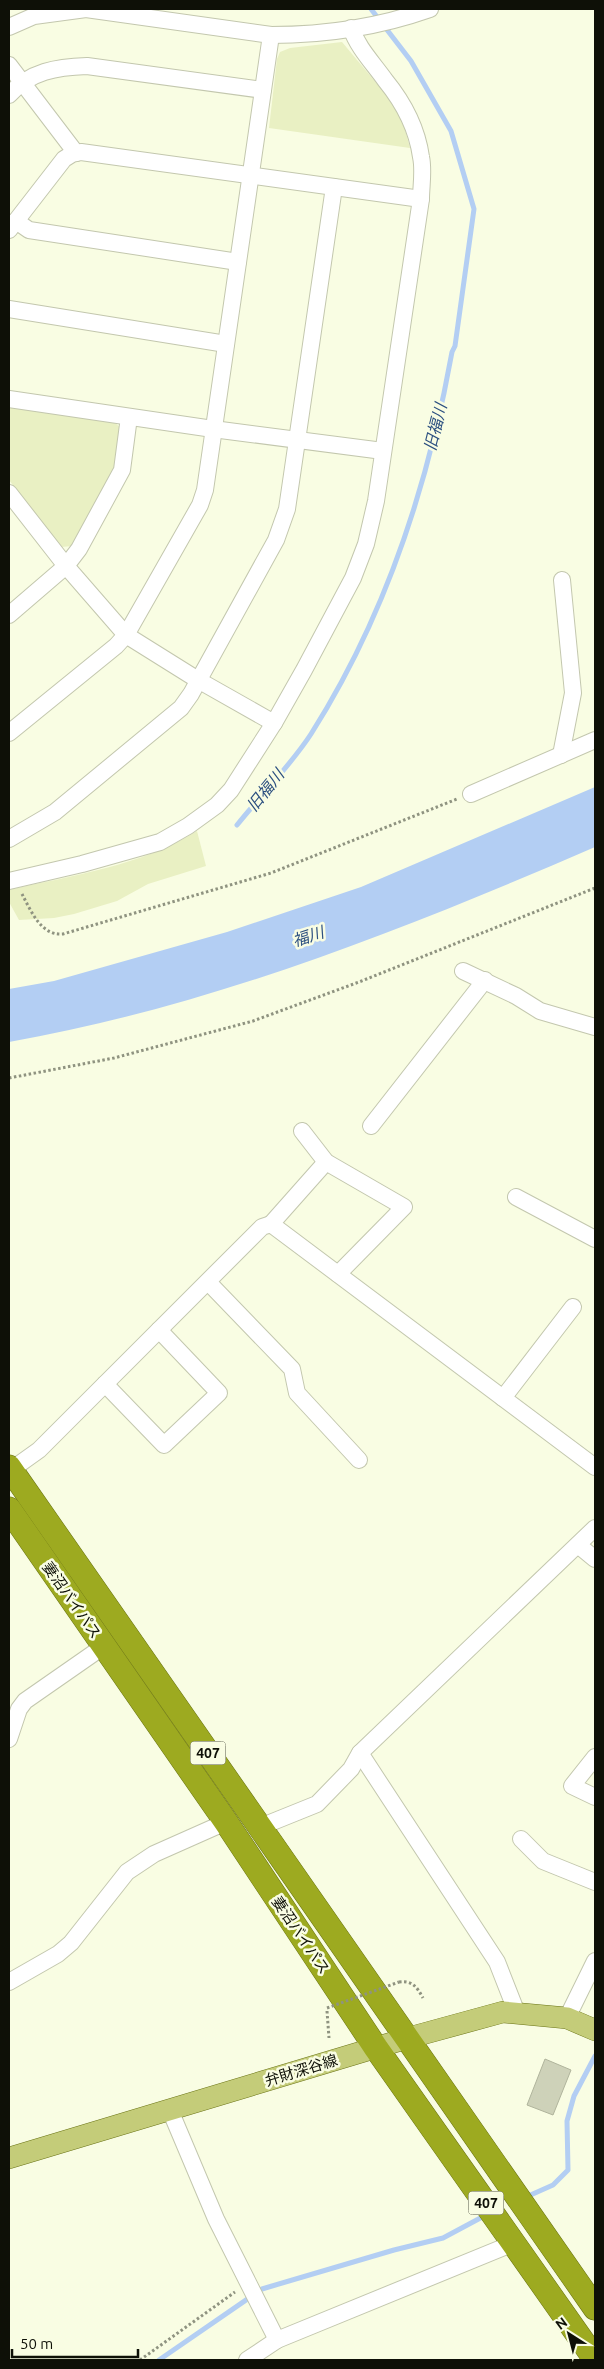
<svg xmlns="http://www.w3.org/2000/svg" width="604" height="2369" viewBox="0 0 604 2369" font-family="Ubuntu,'Noto Sans JP',sans-serif">
	<rect width="100%" height="100%" fill="#f9fde3"/>
	<g fill="#e9f0c3">
		<path d="M342 42 388 97 403 122 410 148 269 128 277 59 280 52 290 48Z"/>
		<path d="M9 406 113 421 123 430 116 470 73 546 61 547 9 480Z"/>
		<path d="M197 831 206 866 148 884 117 901 74 914 54 918 19 920 9 902V890C73 875 141 866 197 831Z"/>
	</g>
	<path fill="#b3cef3" d="M595 787V847C406 929 212 1006 9 1042V989L54 981 227 932 361 887Z"/>
	<g fill="none" stroke-linecap="round" stroke-linejoin="round">
		<g stroke="#b3cef3" stroke-width="5">
			<path d="M237 825C260 796 291 765 311 734 384 619 428 486 452 352L455 346 474 209 451 131 411 61 371 9"/>
			<path d="M526 2197 553 2185 568 2170 567 2121 574 2096 595 2056"/>
			<path d="M159 2360 262 2289 394 2250 443 2238 486 2215"/>
		</g>
	</g>
	<path fill="#ced2b9" stroke="#b0b49c" d="M545 2059 571 2070 553 2115 527 2105Z"/>
	<g fill="none" stroke-linecap="round" stroke-linejoin="round">
		<defs>
			<g id="minor">
				<path d="M9 27 34 16 86 9 271 35C325 35 379 27 430 9"/>
				<path d="M9 65 76 153"/>
				<path d="M9 95C30 71 57 67 87 66L263 90"/>
				<path d="M16 221 29 230 238 262"/>
				<path d="M9 230 64 159 72 154 81 152 421 199"/>
				<path d="M9 309 226 344"/>
				<path d="M9 399 213 429 383 451"/>
				<path d="M9 493 66 566 126 635 198 680 274 723"/>
				<path d="M9 615 66 566 79 549 122 470 129 417"/>
				<path d="M9 733 116 646 126 635 200 505 205 490 271 35"/>
				<path d="M561 755 573 693 562 580"/>
				<path d="M471 794 595 740"/>
				<path d="M9 839 55 812 181 708 191 694 276 540 287 509 334 187"/>
				<path d="M9 881 82 864 160 842 188 826 217 805 231 790 274 723 304 670 353 578 366 544 376 501 421 199C421 186 424 170 421 157 417 128 403 102 385 80 373 63 358 48 351 28"/>
				<path d="M463 971 516 996 540 1011 595 1027"/>
				<path d="M371 1126 485 980"/>
				<path d="M302 1131 326 1162 404 1207 338 1274"/>
				<path d="M516 1197 595 1239"/>
				<path d="M271 1224 326 1162"/>
				<path d="M208 1282 292 1369 297 1393 359 1460"/>
				<path d="M105 1384 164 1445 219 1393 159 1330"/>
				<path d="M503 1398 573 1307"/>
				<path d="M11 1470 39 1450 262 1227 271 1224 595 1467"/>
				<path d="M578 1545 595 1559"/>
				<path d="M9 1739 19 1709 25 1701 104 1646"/>
				<path d="M360 1753 497 1962 517 2013"/>
				<path d="M595 1757 572 1786 595 1797"/>
				<path d="M260 1827 317 1804 351 1769 360 1753 595 1528"/>
				<path d="M521 1839 543 1861 595 1882"/>
				<path d="M9 1982 58 1954 71 1943 127 1872 154 1854 226 1822"/>
				<path d="M567 2018 595 1961"/>
				<path d="M170 2110 216 2219 277 2340"/>
				<path d="M247 2360 277 2340 514 2243"/>
			</g>
			<path id="major" d="M9 2158 408 2038 503 2012 567 2018 595 2030"/>
			<g id="highway">
				<path d="M9 1467 595 2308"/>
				<path d="M9 1509 226 1822 376 2048 595 2359"/>
			</g>
		</defs>
		<use href="#minor" stroke="#c3c7ae" stroke-width="18"/>
		<use href="#major" stroke="#6b7417" stroke-width="22"/>
		<use href="#highway" stroke="#6b7417" stroke-width="25"/>
		<g stroke="#8f9380" stroke-width="3" stroke-dasharray="2.5 2.5" stroke-linecap="butt">
			<path d="M22 894C31 911 41 936 63 934L271 873 457 799"/>
			<path d="M9 1078 114 1058 253 1021 359 982 595 888"/>
			<path d="M399 1982C412 1980 417 1987 423 1998"/>
			<path d="M327 2011 329 2038"/>
			<path d="M140 2360 235 2292"/>
		</g>
		<use href="#minor" stroke="#fff" stroke-width="16"/>
		<use href="#major" stroke="#c4cc79" stroke-width="21"/>
		<use href="#highway" stroke="#9daa20" stroke-width="24"/>
		<path stroke="#8f9380" stroke-width="3" stroke-dasharray="2.5 2.5" stroke-linecap="butt" d="M327 2008 399 1982"/>
	</g>
	<g text-anchor="middle" dominant-baseline="central" stroke-width="5" stroke-linejoin="round" paint-order="stroke">
		<g fill="#f9fde3" stroke="#545749" stroke-width="1">
			<rect x="190.5" y="1741.5" width="35" height="23" rx="4"/>
			<rect x="468.5" y="2191.5" width="35" height="23" rx="4"/>
		</g>
		<g font-size="14" font-weight="bold" fill="#0e1007">
			<text x="208" y="1753">407</text>
			<text x="486" y="2203">407</text>
		</g>
		<g font-size="15" fill="#0e1007" stroke="#f9fde3">
			<text transform="translate(72 1600) rotate(55)">妻沼バイパス</text>
			<text transform="translate(301 1935) rotate(56)">妻沼バイパス</text>
			<text transform="translate(301 2070) rotate(-17)">弁財深谷線</text>
		</g>
		<g font-size="16" font-style="italic" fill="#2c5080" stroke="#f9fde3">
			<text transform="translate(435 427) rotate(-76)">旧福川</text>
			<text transform="translate(265 790) rotate(-51)">旧福川</text>
			<text transform="translate(308 936) rotate(-18)">福川</text>
		</g>
	</g>
	<rect width="604" height="2369" fill="none" stroke="#0e1007" stroke-width="20"/>
	<g transform="translate(569 2334) rotate(324)" stroke="#f9fde3" stroke-width="4" paint-order="stroke">
	<path d="M0-4L9 19L0 12L-9 19Z" fill="#0e1007"/>
	<text y="-8" font-size="14" font-weight="bold" text-anchor="middle" fill="#0e1007">N</text>
	</g>
	<path d="M12 2349v8h126v-8" fill="none" stroke="#0e1007" stroke-width="2.5"/>
	<text x="20" y="2349" font-size="15" fill="#0e1007" stroke="#f9fde3" stroke-width="4" paint-order="stroke">50 m</text>
</svg>
